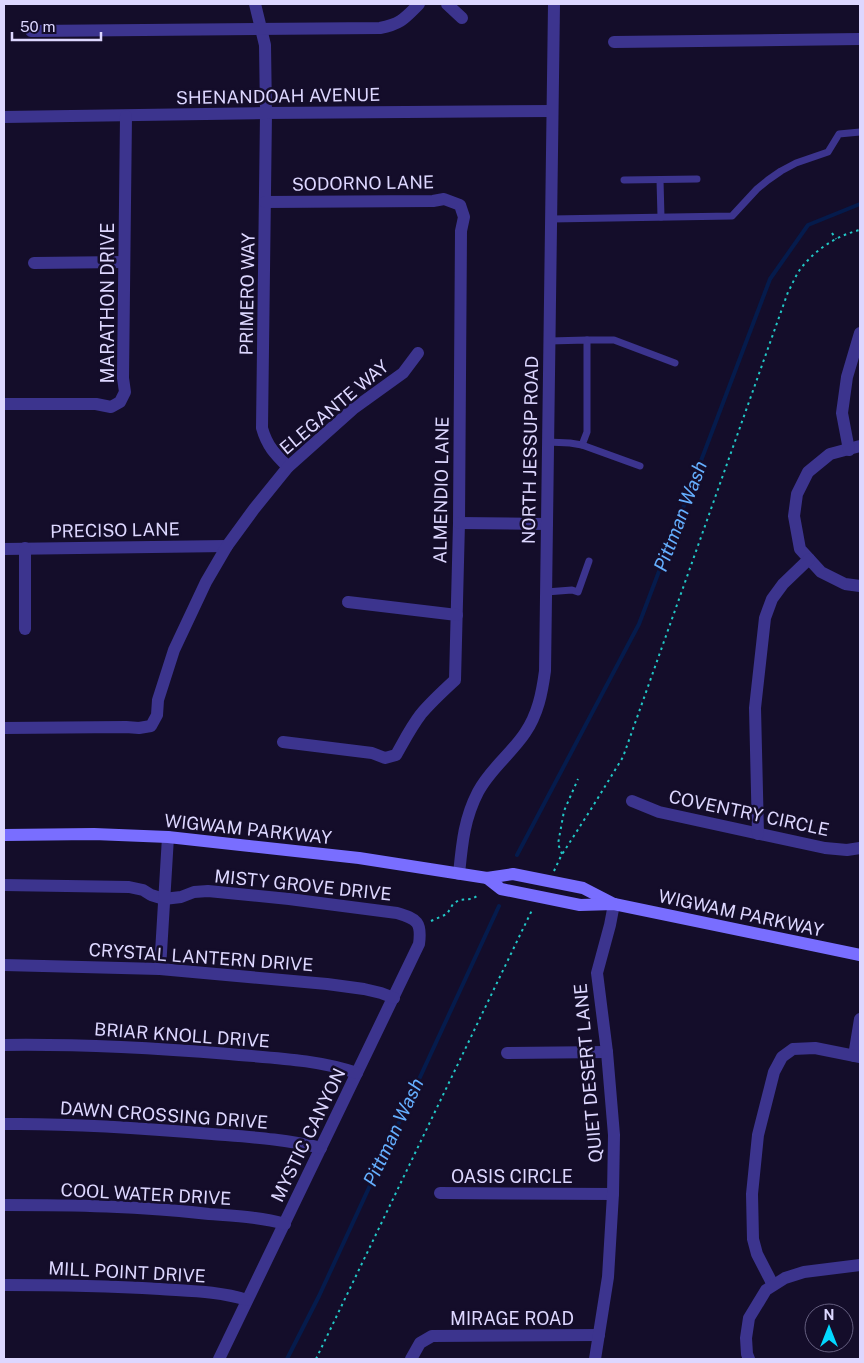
<svg xmlns="http://www.w3.org/2000/svg" width="864" height="1363" viewBox="0 0 864 1363" font-family="'Public Sans',sans-serif">
	<rect width="100%" height="100%" fill="#140d2a"/>
	<g fill="none" stroke-linecap="round" stroke-linejoin="round">
		<g stroke="#051b4c" stroke-width="4">
			<path d="M517 855 639 624 770 279 808 225 860 204"/>
			<path d="M287 1359 319 1296 499 906"/>
		</g>
		<g stroke="#22c7c6" stroke-width="2" stroke-dasharray="2.5 4" stroke-linecap="butt">
			<path d="M832 233 836 239"/>
			<path d="M562 854 558 844 564 811 578 779"/>
			<path d="M554 871 561 856 593 806 623 757 788 292C792 285 795 277 799 271 813 251 837 235 860 230"/>
			<path d="M431 921 447 914 453 904 459 900 472 899 477 896"/>
			<path d="M316 1359 533 908"/>
		</g>
		<g stroke="#3c348e" stroke-width="7">
			<path d="M624 180 697 179"/>
			<path d="M660 180 661 217"/>
			<path d="M551 219 732 216 757 189 768 180 781 171 796 163 828 152 839 134 860 132"/>
			<path d="M587 340H614L675 363"/>
			<path d="M549 341 587 340V432L582 445"/>
			<path d="M548 442 570 443 582 445 640 466"/>
			<path d="M546 592 572 590 578 592 589 561"/>
		</g>
		<g stroke="#3c348e" stroke-width="12">
			<path d="M255 4 265 45 266 113 262 428C267 446 275 454 288 467"/>
			<path d="M447 4 462 18"/>
			<path d="M31 31 380 28C401 24 405 18 419 4"/>
			<path d="M614 42 860 39"/>
			<path d="M4 117 266 113 552 111"/>
			<path d="M265 202 433 201 444 199 460 205 464 217 461 231 459 523 455 680C443 691 431 702 421 714 411 727 404 741 396 755L385 758 372 753 283 742"/>
			<path d="M34 263 124 262"/>
			<path d="M4 404H96L111 407 120 402 125 392 123 378 126 116"/>
			<path d="M860 446 830 454 808 472 797 494 794 516 800 549 821 572 845 584 860 586"/>
			<path d="M849 450 842 413 847 377 860 333"/>
			<path d="M459 523 547 524"/>
			<path d="M4 549 227 546"/>
			<path d="M348 602 457 615"/>
			<path d="M25 629V548"/>
			<path d="M4 728 126 727 139 728 151 726 157 715 158 700 174 650 206 582 227 546 254 509 288 467 353 409 403 373 418 353"/>
			<path d="M632 801 659 812 825 848 847 850 860 848"/>
			<path d="M758 834 755 708 765 618 772 599 783 584 809 559"/>
			<path d="M4 885 129 887 143 890 151 895 164 899 181 897 194 892 208 891 289 899 397 913C417 919 422 922 419 944L219 1359"/>
			<path d="M4 965 160 969 327 984 364 989 381 993 394 998"/>
			<path d="M160 969 168 837"/>
			<path d="M4 1045C79 1044 154 1048 229 1054 271 1058 316 1059 357 1073"/>
			<path d="M507 1053 607 1052"/>
			<path d="M854 1056 860 1019"/>
			<path d="M4 1124C73 1123 143 1128 212 1134 249 1137 286 1139 321 1148"/>
			<path d="M440 1193 613 1194"/>
			<path d="M4 1205C72 1205 141 1206 209 1214 235 1216 261 1217 285 1224"/>
			<path d="M4 1285C56 1285 108 1286 160 1289 189 1291 219 1291 247 1300"/>
			<path d="M773 1285 757 1254 753 1239 752 1194 758 1135 774 1072 782 1057 793 1049 815 1048 860 1057"/>
			<path d="M411 1359 420 1343 432 1336 599 1335"/>
			<path d="M595 1359 608 1277 613 1194 614 1135 607 1052 597 973 610 925 614 904"/>
			<path d="M749 1359 747 1354 746 1338 749 1318 766 1290 785 1278 804 1272 860 1265"/>
		</g>
		<path stroke="#3c348e" stroke-width="12" d="M459 874C462 844 464 819 478 792 490 769 511 754 525 733 538 714 542 693 545 671L554 4"/>
		<g stroke="#796eff" stroke-width="12">
			<path d="M4 835 94 834 168 837 359 858 487 878 513 874 583 888 614 904"/>
			<path d="M487 878 501 889 580 905 614 904 860 955"/>
		</g>
	</g>
	<g text-anchor="middle" dominant-baseline="central" stroke-width="5" stroke-linejoin="round" paint-order="stroke">
		<g font-size="18" fill="#ddd7ff" stroke="#140d2a">
			<text transform="translate(278 96) rotate(-1)">SHENANDOAH AVENUE</text>
			<text transform="translate(363 183) rotate(-1)">SODORNO LANE</text>
			<text transform="translate(247 294) rotate(-89)">PRIMERO WAY</text>
			<text transform="translate(107 303) rotate(-90)">MARATHON DRIVE</text>
			<text transform="translate(334 407) rotate(-40)">ELEGANTE WAY</text>
			<text transform="translate(530 450) rotate(-89)">NORTH JESSUP ROAD</text>
			<text transform="translate(441 490) rotate(-89)">ALMENDIO LANE</text>
			<text transform="translate(115 530) rotate(-1)">PRECISO LANE</text>
			<text transform="translate(749 813) rotate(12)">COVENTRY CIRCLE</text>
			<text transform="translate(248 829) rotate(6)">WIGWAM PARKWAY</text>
			<text transform="translate(303 885) rotate(6)">MISTY GROVE DRIVE</text>
			<text transform="translate(741 913) rotate(12)">WIGWAM PARKWAY</text>
			<text transform="translate(201 957) rotate(4)">CRYSTAL LANTERN DRIVE</text>
			<text transform="translate(182 1035) rotate(4)">BRIAR KNOLL DRIVE</text>
			<text transform="translate(588 1073) rotate(-95)">QUIET DESERT LANE</text>
			<text transform="translate(164 1115) rotate(4)">DAWN CROSSING DRIVE</text>
			<text transform="translate(308 1135) rotate(-64)">MYSTIC CANYON</text>
			<text x="512" y="1176">OASIS CIRCLE</text>
			<text transform="translate(146 1194) rotate(3)">COOL WATER DRIVE</text>
			<text transform="translate(127 1272) rotate(3)">MILL POINT DRIVE</text>
			<text x="512" y="1318">MIRAGE ROAD</text>
		</g>
		<g font-size="19" font-style="italic" fill="#65afff" stroke="#140d2a">
			<text transform="translate(680 516) rotate(-69)">Pittman Wash</text>
			<text transform="translate(393 1132) rotate(-65)">Pittman Wash</text>
		</g>
	</g>
	<rect width="864" height="1363" fill="none" stroke="#ddd7ff" stroke-width="10"/>
	<g transform="translate(829 1328)"><circle r="24" fill="#140d2a" stroke="#645e7f"/>
	<path d="M0-4L9 19L0 12L-9 19Z" fill="#03d8ff"/>
	<text y="-8" font-size="14" font-weight="bold" text-anchor="middle" fill="#ddd7ff">N</text>
	</g>
	<path d="M12 32v8h89v-8" fill="none" stroke="#ddd7ff" stroke-width="2.5"/>
	<text x="20" y="32" font-size="15" fill="#ddd7ff" stroke="#140d2a" stroke-width="4" paint-order="stroke">50 m</text>
</svg>
